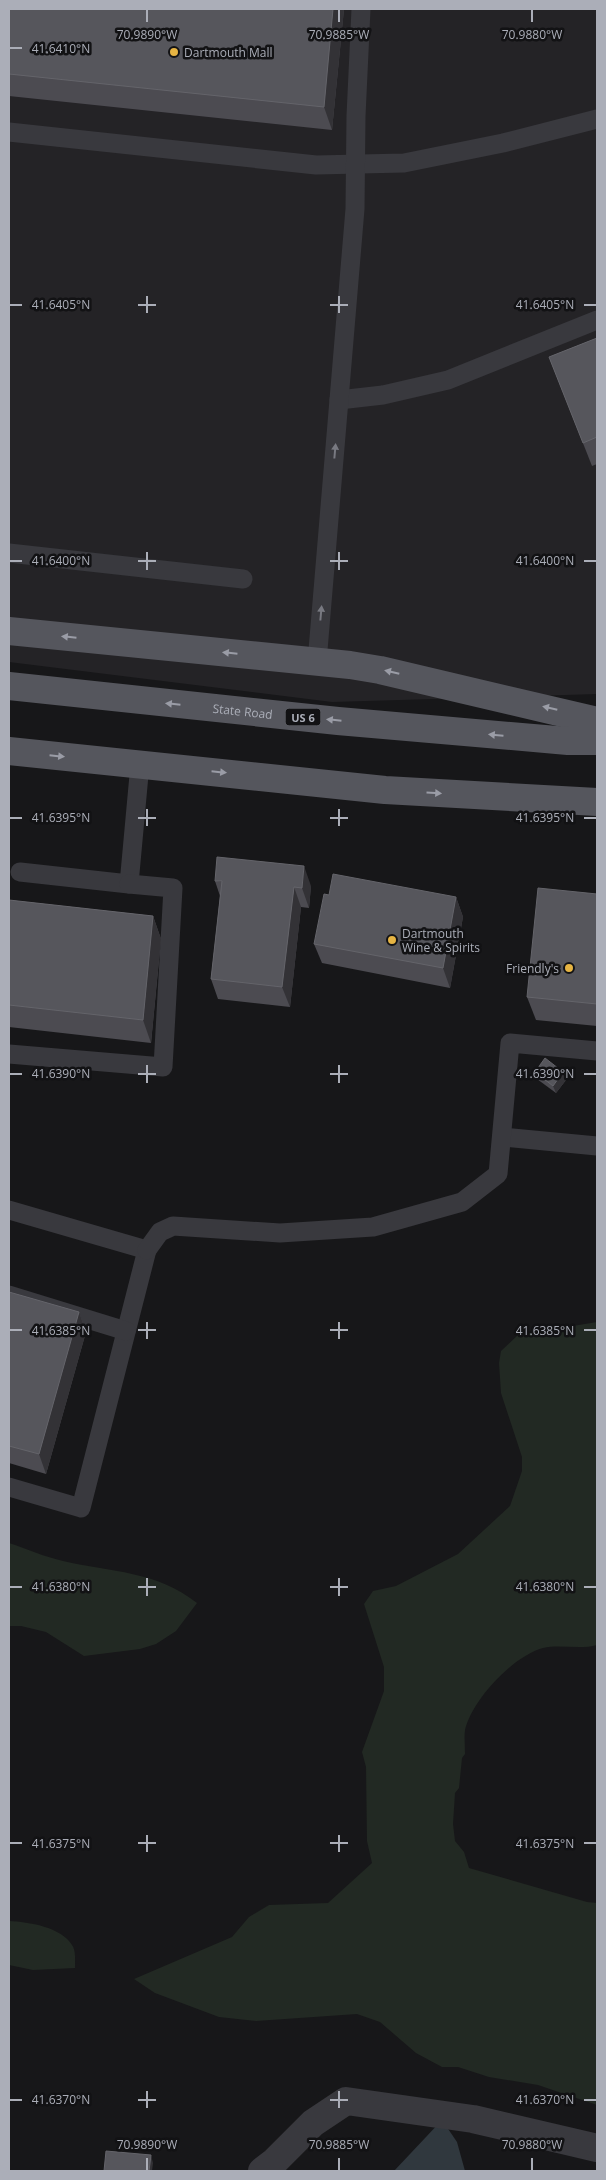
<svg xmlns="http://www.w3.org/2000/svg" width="606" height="2180" viewBox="0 0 606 2180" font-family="'Open Sans',sans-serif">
	<rect width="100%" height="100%" fill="#171719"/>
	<path fill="#242326" d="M9 9H597V694L332 702 9 662Z"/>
	<g fill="#222923">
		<path d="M597 1322V1645C580 1650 560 1644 543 1648 513 1656 472 1700 465 1730 464 1737 465 1746 465 1754L462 1758 459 1788 455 1793 453 1824 455 1841 464 1852 469 1868 587 1902 597 1903V2105L538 2085 489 2077 458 2067H442L416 2053 380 2022 357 2014 256 2021 219 2017 155 1993 134 1979 232 1937 249 1917 269 1905 328 1903 372 1863 367 1841 366 1767 362 1752 384 1691V1667L364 1604 373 1591 396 1586 458 1554 510 1506 522 1471V1457L501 1393 499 1363 501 1351 518 1335Z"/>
		<path d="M9 1543C27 1549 45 1557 63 1561 111 1572 157 1571 197 1603L176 1631 156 1644 140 1649 84 1656 46 1632 21 1626H9Z"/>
		<path d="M9 1921C29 1922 61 1927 72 1945 76 1950 75 1961 75 1968L33 1970 9 1965Z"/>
	</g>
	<path fill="#30383e" d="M442 2120 457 2142 465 2171H394Z"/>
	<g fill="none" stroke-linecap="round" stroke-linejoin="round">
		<g stroke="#39393e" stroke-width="19">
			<path d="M9 132 316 165 404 163 503 143 597 119"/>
			<path d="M339 400 383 395 448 380 597 320"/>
			<path d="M9 553 243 579"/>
			<path d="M317 662 355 209 356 116 361 9"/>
			<path d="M20 872 129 884 140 764"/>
			<path d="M9 1054 163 1067 173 888 129 884"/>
			<path d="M502 1137 597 1146"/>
			<path d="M9 1210 147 1250 81 1508 9 1487"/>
			<path d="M147 1250 160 1232 173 1226 280 1233 373 1227 462 1202 498 1174 510 1043 597 1051"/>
			<path d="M9 1295 126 1331"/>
		</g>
		<path stroke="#39393e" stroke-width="28" d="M262 2171 275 2161 313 2123 346 2101 473 2119 597 2148"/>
		<g stroke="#55565d" stroke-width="28">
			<path d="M9 631 350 665 380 670 597 721"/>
			<path id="s1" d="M9 686 338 721 568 741H597"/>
			<path d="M9 751 385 790 597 802"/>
		</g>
	</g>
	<g fill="#4c4b51">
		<path d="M9 9H344L332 130 9 96Z"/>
		<path d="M597 338V464L592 466 549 357Z"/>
		<path d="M215 881 311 886 309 908 301 907 290 1007 218 999 211 979 220 896Z"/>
		<path d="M597 894V1026L536 1020 527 997Z"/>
		<path d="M329 895 456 897 463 917 450 988 322 963 314 944Z"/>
		<path d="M9 900 153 916 161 939 151 1043 9 1027Z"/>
		<path d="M535 1072H563L566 1080 556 1093 537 1079Z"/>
		<path d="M9 1292 79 1312 86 1332 46 1474 9 1463Z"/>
	</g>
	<g fill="#333236">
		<path d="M333 9H344L332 130 324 107Z"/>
		<path d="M304 866 311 886 309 908 302 888Z"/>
		<path d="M294 887 301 907 290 1007 282 987Z"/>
		<path d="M456 897 463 917 450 988 443 968Z"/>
		<path d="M153 916 161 939 151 1043 143 1020Z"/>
		<path d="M563 1072 566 1080 556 1093 553 1086Z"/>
		<path d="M79 1312 86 1332 46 1474 39 1454Z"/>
		<path d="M151 2155 153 2163 152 2171H149Z"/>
	</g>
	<g fill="#56565c" stroke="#64646a">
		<path d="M9 9H333L324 107 9 74Z"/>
		<path d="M597 338V437L583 443 549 357Z"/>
		<path d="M217 857 304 866 302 888 294 887 282 987 211 979 222 881H215Z"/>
		<path d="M333 874 456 897 443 968 314 944 324 894 329 895Z"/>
		<path d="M538 888 597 894V1004L527 997Z"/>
		<path d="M9 900 153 916 143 1020 9 1005Z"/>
		<path d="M545 1058 563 1072 553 1086 535 1072Z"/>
		<path d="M9 1292 79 1312 39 1454 9 1446Z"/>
		<path d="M106 2151 151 2155 149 2171H104Z"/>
	</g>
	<defs><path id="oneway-solid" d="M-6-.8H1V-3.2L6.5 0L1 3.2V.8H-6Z" transform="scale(1.25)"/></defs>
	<g fill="#787981">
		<use href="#oneway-solid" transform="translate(335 451) rotate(-85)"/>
		<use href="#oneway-solid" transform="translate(321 613) rotate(-85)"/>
	</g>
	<g fill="#9a9ca6">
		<use href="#oneway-solid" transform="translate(69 637) rotate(-174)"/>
		<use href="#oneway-solid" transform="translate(230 653) rotate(-174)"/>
		<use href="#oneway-solid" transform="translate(392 672) rotate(-167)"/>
		<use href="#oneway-solid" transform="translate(173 704) rotate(-174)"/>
		<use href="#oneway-solid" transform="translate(550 708) rotate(-167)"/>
		<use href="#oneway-solid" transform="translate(334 720) rotate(-174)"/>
		<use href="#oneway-solid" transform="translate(496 735) rotate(-175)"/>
		<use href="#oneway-solid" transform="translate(57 756) rotate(6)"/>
		<use href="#oneway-solid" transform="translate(219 772) rotate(6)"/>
		<use href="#oneway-solid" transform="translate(434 793) rotate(3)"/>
	</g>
	<path fill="none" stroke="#abaeb8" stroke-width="2" d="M147 10V22M339 10V22M532 10V22M10 48H22M147 296V313M339 296V313M10 305H22M138 305H156M330 305H348M584 305H596M147 552V570M339 552V570M10 561H22M138 561H156M330 561H348M584 561H596M147 809V826M339 809V826M10 818H22M138 818H156M330 818H348M584 818H596M147 1065V1083M339 1065V1083M10 1074H22M138 1074H156M330 1074H348M584 1074H596M147 1322V1339M339 1322V1339M10 1330H22M138 1330H156M330 1330H348M584 1330H596M147 1578V1596M339 1578V1596M10 1587H22M138 1587H156M330 1587H348M584 1587H596M147 1835V1852M339 1835V1852M10 1843H22M138 1843H156M330 1843H348M584 1843H596M147 2091V2108M339 2091V2108M10 2100H22M138 2100H156M330 2100H348M584 2100H596M147 2158V2170M339 2158V2170M532 2158V2170"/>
	<g fill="#e6b443" stroke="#121214" stroke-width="2">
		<circle cx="174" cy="52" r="5"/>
		<circle cx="392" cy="940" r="5"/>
		<circle cx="569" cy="968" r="5"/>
	</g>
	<g text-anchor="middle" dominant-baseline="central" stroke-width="5" stroke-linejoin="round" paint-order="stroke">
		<rect fill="#121214" stroke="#7d7f87" stroke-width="1" x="285.5" y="708.5" width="35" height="17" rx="4"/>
		<g font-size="11" font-weight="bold" fill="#abaeb8">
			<text x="303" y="717">US 6</text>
		</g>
		<g font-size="12" fill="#abaeb8" stroke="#121214" text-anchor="start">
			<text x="184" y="52">Dartmouth Mall</text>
			<text x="402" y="933">Dartmouth<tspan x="402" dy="14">Wine &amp; Spirits</tspan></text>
			<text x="559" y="968" text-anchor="end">Friendly's</text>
		</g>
		<g font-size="12" fill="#abaeb8" stroke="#121214">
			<text stroke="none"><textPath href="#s1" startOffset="235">State Road</textPath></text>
		</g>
	</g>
	<g font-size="12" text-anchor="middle" fill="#abaeb8" stroke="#121214" stroke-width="5" stroke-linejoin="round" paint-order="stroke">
		<text x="147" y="39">70.9890°W</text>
		<text x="339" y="39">70.9885°W</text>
		<text x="532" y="39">70.9880°W</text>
		<text x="61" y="53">41.6410°N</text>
		<text x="61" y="309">41.6405°N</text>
		<text x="545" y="309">41.6405°N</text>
		<text x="61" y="565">41.6400°N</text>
		<text x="545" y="565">41.6400°N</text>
		<text x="61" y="822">41.6395°N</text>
		<text x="545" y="822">41.6395°N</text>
		<text x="61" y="1078">41.6390°N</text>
		<text x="545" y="1078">41.6390°N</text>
		<text x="61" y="1335">41.6385°N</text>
		<text x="545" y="1335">41.6385°N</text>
		<text x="61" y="1591">41.6380°N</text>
		<text x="545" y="1591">41.6380°N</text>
		<text x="61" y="1848">41.6375°N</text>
		<text x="545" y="1848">41.6375°N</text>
		<text x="61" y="2104">41.6370°N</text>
		<text x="545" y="2104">41.6370°N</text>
		<text x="147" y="2149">70.9890°W</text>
		<text x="339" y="2149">70.9885°W</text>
		<text x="532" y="2149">70.9880°W</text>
	</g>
	<rect width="606" height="2180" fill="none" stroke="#abaeb8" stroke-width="20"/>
</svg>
